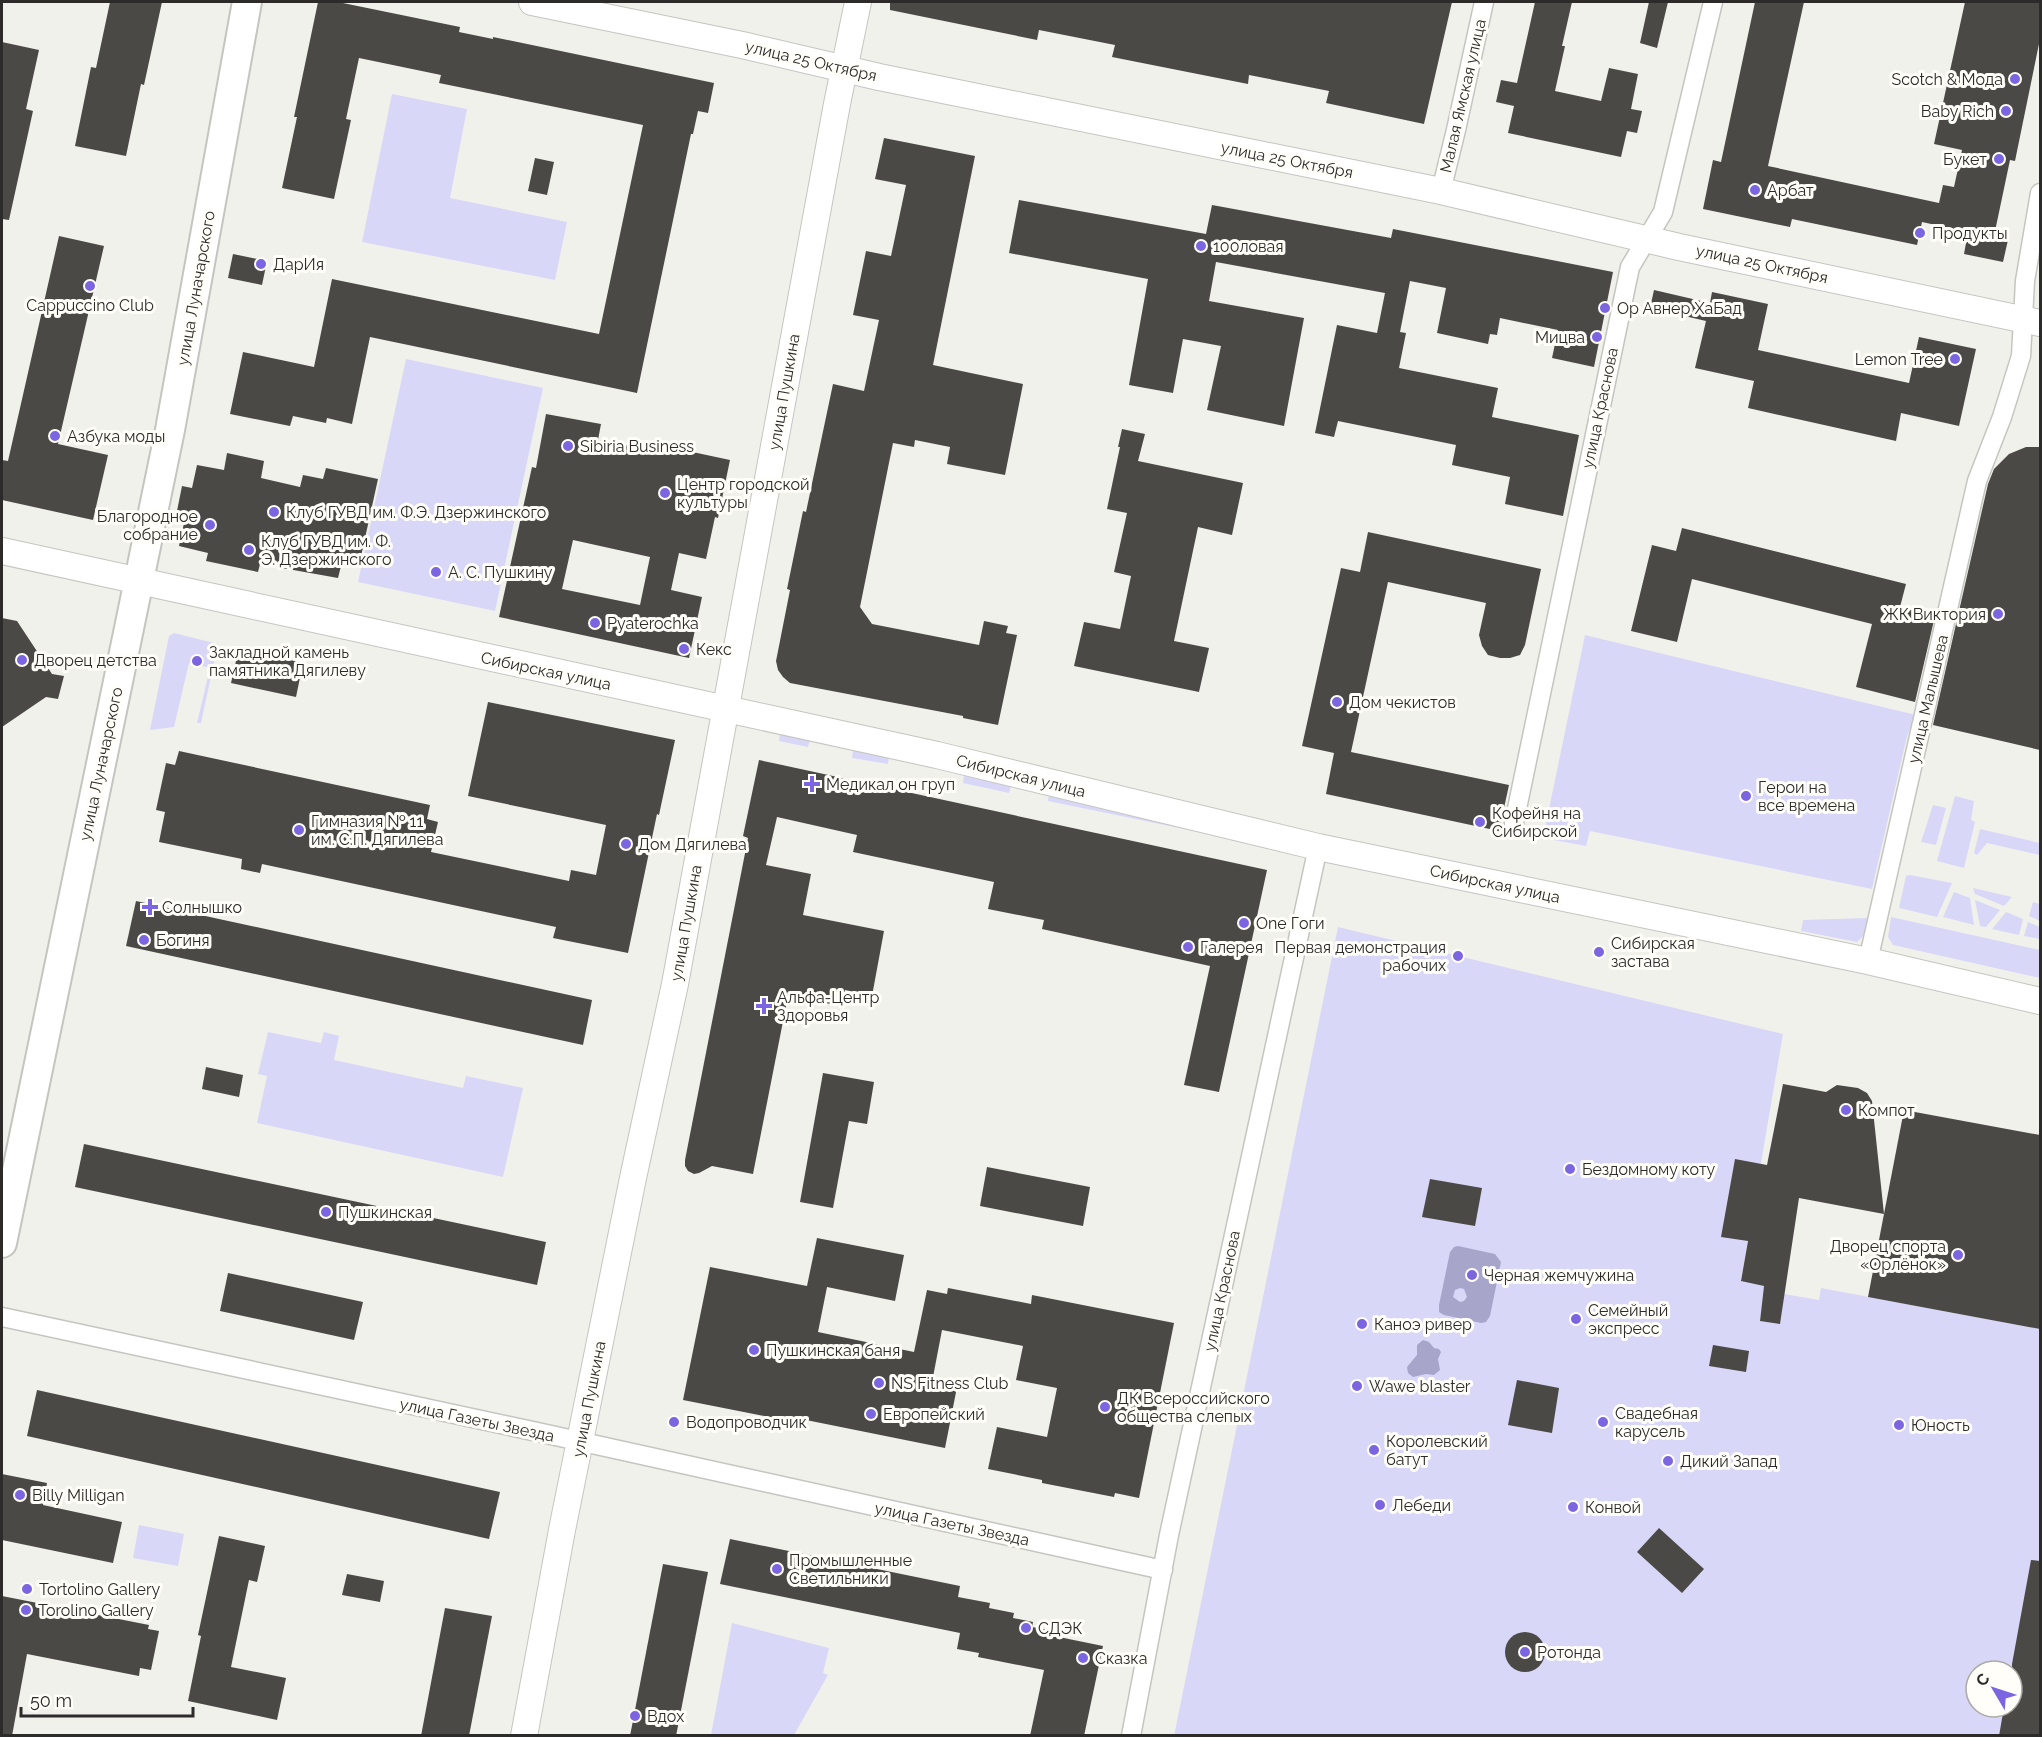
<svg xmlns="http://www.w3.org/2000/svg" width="2042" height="1737" viewBox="0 0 2042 1737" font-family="Raleway,sans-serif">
	<rect width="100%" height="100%" fill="#f1f1ec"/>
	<g fill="#d9d7f7" fill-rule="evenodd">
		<path d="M392 94 467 109 450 198 567 222 555 280 362 242Z"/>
		<path d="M406 359 543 388 495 611 358 582Z"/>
		<path d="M174 633 218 644 201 723H197L210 668 189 663 174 727 150 730 169 636Z"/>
		<path d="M1585 635 1916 715 1907 736 1872 889 1590 831 1586 846 1543 838Z"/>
		<path d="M780 733 810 740 808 747 779 741Z"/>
		<path d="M853 750 889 757 888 764 852 758Z"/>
		<path d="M964 775 1011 786 1009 793 963 783Z"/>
		<path d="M1049 794 1267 846 1048 801Z"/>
		<path d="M1955 796 1974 801 1971 820 1975 822 1964 868 1937 861Z"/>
		<path d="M1933 805 1946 808 1936 845 1921 842Z"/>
		<path d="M1980 829 2040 843V855L1987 843 1977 855 1974 853Z"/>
		<path d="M1910 875 1952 883 1937 917 1899 908 1906 876Z"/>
		<path d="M1973 888 2012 897 2004 906 1975 894Z"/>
		<path d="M1954 892 1970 898 1974 925 1943 917Z"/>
		<path d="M1975 900 2000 910 1986 927 1980 926Z"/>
		<path d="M2033 902 2040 904V921L2029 916Z"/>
		<path d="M2006 912 2023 919 2019 935 1992 929Z"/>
		<path d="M1891 917 2040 950V978L1893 945 1888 937Z"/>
		<path d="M1869 918 1865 934 1857 942 1801 931 1803 920Z"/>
		<path d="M2028 922 2040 927V939L2024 936Z"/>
		<path d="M1338 927 1783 1034 1741 1280 1764 1286 1760 1321 1780 1323 1784 1294 1819 1300 1821 1288 2040 1329V1735L1174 1736ZM1976 1671H2012V1707H1976Z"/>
		<path d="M268 1032 321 1043 324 1032 339 1036 334 1060 463 1088 466 1076 523 1088 503 1177 257 1123 267 1076 258 1074Z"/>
		<path d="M139 1525 184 1534 178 1566 133 1558Z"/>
		<path d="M732 1623 829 1648 823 1673 828 1675 794 1735H711Z"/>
	</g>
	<g fill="#a7a5ca" fill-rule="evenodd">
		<path d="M1458 1246 1495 1254 1501 1262 1490 1316 1486 1322 1481 1323 1444 1315 1439 1312V1305L1450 1252 1454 1247ZM1460 1288 1464 1289 1467 1297 1464 1301 1460 1302 1453 1297 1455 1290Z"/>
		<path d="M1423 1340 1429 1342 1434 1348 1439 1349 1441 1352 1438 1359 1440 1370 1434 1375 1426 1374 1413 1377 1408 1373 1407 1367 1417 1355V1345Z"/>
	</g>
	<g fill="#4a4946" fill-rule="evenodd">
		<path d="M110 2H162L144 85 141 84 126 156 75 146 91 67 96 68Z"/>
		<path d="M318 2H338L460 27 459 32 493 39V37L714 83 708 113 698 111 693 134H691L637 393 370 337 352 424 327 418 326 423 293 416 290 426 230 414 243 352 314 367 332 279 599 334 643 125 439 83 441 75 359 58 346 119 351 120 334 199 282 188 297 117H294Z"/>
		<path d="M890 2H1452L1424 124 1326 103 1329 91 1249 75 1248 84 1112 57 1115 45 1039 30 1037 40 890 10Z"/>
		<path d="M1535 2H1572L1562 46H1565L1555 91 1601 101 1609 68 1638 74 1631 109 1642 111 1637 133 1627 131 1621 157 1508 133 1514 106 1496 102 1501 80 1517 83Z"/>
		<path d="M1649 2H1668L1657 48 1640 43Z"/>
		<path d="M1755 2H1804L1768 166 1939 203 1943 185 1954 187 1962 150 1934 144 1965 2H2040V39L2015 161 2010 160 1994 236 2008 240 2003 262 1964 254 1968 232 1922 222 1917 245 1792 219 1790 227 1703 209 1713 160 1721 162Z"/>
		<path d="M2 42 39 50 26 109 33 111 9 220 2 219Z"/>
		<path d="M884 138 975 156 933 365 1023 384 1005 475 947 464 950 447 915 440 914 447 893 443 860 607 872 624 979 645 984 621 1008 626 1006 633 1017 635 998 725 963 718V716L790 683 783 677 778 670 776 661 778 651 790 590 787 589 803 511 806 512 833 384 864 391 879 320 853 315 866 251 891 256 906 185 875 179Z"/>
		<path d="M535 158 554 162 547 195 528 191Z"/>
		<path d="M1019 200 1206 234 1212 205 1391 238 1393 229 1613 272 1594 367 1552 358 1558 330 1500 318 1497 335 1490 334 1488 344 1437 333 1446 288 1410 281 1400 332 1406 333 1399 368 1498 388 1492 417 1579 435 1563 516 1505 504 1510 477 1452 465 1456 445 1338 421 1334 437 1315 433 1337 325 1377 333 1385 293 1216 262 1209 301 1304 318 1284 426 1207 410 1221 346 1183 339 1173 393 1129 385 1148 279 1009 253Z"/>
		<path d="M59 236 104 246 58 444 108 455 93 520 2 500V460L8 461Z"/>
		<path d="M233 254 267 261 262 285 228 278Z"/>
		<path d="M1654 290 1710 303 1712 292 1768 304 1758 350 1909 383 1919 337 1976 349 1959 426 1901 413 1896 441 1748 408 1754 381 1695 368 1706 321 1650 308Z"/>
		<path d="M546 414 601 424 598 440 639 448 641 441 730 460 718 518 715 517 706 559 679 553 671 590 702 597 689 658 499 617 532 467 536 468ZM573 540 650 557 640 605 562 589Z"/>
		<path d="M1122 429 1145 434 1138 461 1243 483 1232 535 1198 527 1174 641 1209 648 1199 692 1074 666 1084 622 1120 629 1131 576 1114 572 1127 513 1107 509 1120 447H1118Z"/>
		<path d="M2026 447H2040V750L1933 725 1988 484 1994 469 2009 454Z"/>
		<path d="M227 453 264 461 261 478 300 487 303 475 323 479 326 468 378 479 360 561 343 558 338 578 260 564 258 572 206 561 208 553 179 546 184 523 175 521 182 486 192 488 197 465 224 470Z"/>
		<path d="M1682 528 1906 584 1900 607 1935 616 1915 702 1856 687 1872 624 1692 579 1677 642 1631 631 1652 545 1676 551Z"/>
		<path d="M1368 532 1541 569 1525 645 1520 655 1510 658H1500L1488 655 1482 646 1479 635 1486 603 1388 582 1351 752 1509 785 1499 831 1326 794 1334 753 1302 746 1341 568 1360 572Z"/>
		<path d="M2 618 17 621 52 674 64 676 58 699 46 697 2 727Z"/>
		<path d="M239 648 303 663 296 697 231 683Z"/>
		<path d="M488 702 675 740 659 815 657 814 628 953 553 938 556 927 262 864 260 873 241 869 242 859 159 842 165 812 156 810 166 763 175 765 179 751 430 805 427 819 438 822 431 852 569 881 571 870 596 875 606 825 468 796Z"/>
		<path d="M759 760 1267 870 1219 1092 1184 1085 1210 966 1042 929 1044 920 988 909 994 882 853 852 857 835 777 817 766 865 811 874 803 915 884 931 872 996 845 990 842 1006 788 996 753 1174 712 1166 699 1173 694 1174 688 1171 685 1166V1160L748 838 743 836Z"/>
		<path d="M136 901 592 1000 583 1045 126 946Z"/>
		<path d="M206 1067 243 1075 239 1097 202 1089Z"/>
		<path d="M823 1073 874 1082 867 1124 849 1121 833 1208 800 1202Z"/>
		<path d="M1783 1084 1826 1092 1837 1085 1858 1088 1867 1093 1872 1101 1884 1214 1799 1198 1780 1324 1760 1321 1764 1286 1741 1281 1748 1241 1721 1237 1735 1159 1767 1165Z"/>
		<path d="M1904 1110 2040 1135V1329L1868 1297Z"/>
		<path d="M84 1144 546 1242 537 1285 75 1187Z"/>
		<path d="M987 1167 1090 1187 1083 1226 980 1206Z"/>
		<path d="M1430 1179 1482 1188 1475 1226 1422 1217Z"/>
		<path d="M817 1238 904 1255 895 1301 827 1287 818 1332 914 1352 927 1290 947 1294 948 1288 1031 1304 1032 1295 1174 1323 1139 1498 1115 1493 1114 1497 1042 1483V1480L988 1469 997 1427 1047 1437 1057 1388 1016 1380 1023 1346 942 1330 933 1377 958 1382 945 1448 801 1419 800 1423 683 1400 710 1267 807 1286Z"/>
		<path d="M228 1273 363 1302 354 1340 220 1311Z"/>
		<path d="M1713 1345 1749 1351 1746 1372 1709 1366Z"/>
		<path d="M1517 1380 1559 1388 1552 1433 1508 1425Z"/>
		<path d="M37 1390 500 1492 489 1539 27 1436Z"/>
		<path d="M2 1474 47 1483 43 1505 122 1522 113 1563 2 1540Z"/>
		<path d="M1659 1528 1704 1569 1682 1593 1637 1552Z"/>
		<path d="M219 1536 265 1546 257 1582 249 1580 231 1667 286 1678 277 1720 188 1701 201 1636 198 1635Z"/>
		<path d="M730 1539 960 1586 958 1597 990 1603 989 1608 1014 1613 1013 1618 1033 1622 1032 1627 1054 1631V1636L1103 1646 1084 1736H1030L1044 1670 978 1657 979 1653 957 1649 960 1633 720 1584Z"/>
		<path d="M2031 1560 2040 1561V1736H1999L2004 1707H2012V1664Z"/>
		<path d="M663 1564 708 1572 676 1736H630Z"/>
		<path d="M347 1574 384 1581 380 1602 342 1595Z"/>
		<path d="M2 1596 149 1625 148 1629 159 1631 151 1670 140 1668 139 1676 27 1654 12 1736H2Z"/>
		<path d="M445 1608 492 1616 469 1736H421Z"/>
		<circle cx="1525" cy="1652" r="20"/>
	</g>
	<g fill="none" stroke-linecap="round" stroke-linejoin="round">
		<defs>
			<g id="street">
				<path d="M1441 191 1456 130 1484 2"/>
				<path d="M1514 823 1630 267 1663 212 1713 2"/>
				<path d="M1868 961 1977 481 2002 417 2021 356 2025 281 2040 193"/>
				<path d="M2 1317 542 1433 1163 1570"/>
				<path d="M1131 1736 1169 1535 1318 847"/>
			</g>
			<g id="secondary">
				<path d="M532 2 742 45 879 77 1441 191 1679 247 2040 323"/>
				<path d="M2 551 937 755 1318 847 1868 961 2040 1001"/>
				<path d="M524 1736 562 1530 633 1178 675 984 837 104 858 2"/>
			</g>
			<path id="primary" d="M2 1243 170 430 247 2"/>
		</defs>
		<use href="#street" stroke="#c5c5c0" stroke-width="21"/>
		<use href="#secondary" stroke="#c5c5c0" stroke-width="28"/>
		<use href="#primary" stroke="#c5c5c0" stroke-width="32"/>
		<use href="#street" stroke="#fff" stroke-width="18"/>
		<use href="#secondary" stroke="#fff" stroke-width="26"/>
		<use href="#primary" stroke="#fff" stroke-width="28"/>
	</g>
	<g fill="#7b65e0" stroke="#fffef9" stroke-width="2">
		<circle cx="2015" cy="79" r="6"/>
		<circle cx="2006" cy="111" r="6"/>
		<circle cx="1999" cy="159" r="6"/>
		<circle cx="1755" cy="190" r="6"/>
		<circle cx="1920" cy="233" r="6"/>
		<circle cx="1201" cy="246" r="6"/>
		<circle cx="261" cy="264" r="6"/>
		<circle cx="90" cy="286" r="6"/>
		<circle cx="1605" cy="308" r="6"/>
		<circle cx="1597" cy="337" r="6"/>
		<circle cx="1955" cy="359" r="6"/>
		<circle cx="55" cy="436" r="6"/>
		<circle cx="568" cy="446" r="6"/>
		<circle cx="665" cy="493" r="6"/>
		<circle cx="274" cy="512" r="6"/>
		<circle cx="210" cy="525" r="6"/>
		<circle cx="249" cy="550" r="6"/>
		<circle cx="436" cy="572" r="6"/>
		<circle cx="1998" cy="614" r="6"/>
		<circle cx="595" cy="623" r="6"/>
		<circle cx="684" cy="649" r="6"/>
		<circle cx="22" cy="660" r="6"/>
		<circle cx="197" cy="661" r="6"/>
		<circle cx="1337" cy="702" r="6"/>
		<path d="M809 775h6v6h6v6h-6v6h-6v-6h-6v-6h6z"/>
		<circle cx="1746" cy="796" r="6"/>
		<circle cx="1480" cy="822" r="6"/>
		<circle cx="299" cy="830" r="6"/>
		<circle cx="626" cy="844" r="6"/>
		<path d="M147 898h6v6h6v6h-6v6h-6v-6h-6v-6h6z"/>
		<circle cx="1244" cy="923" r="6"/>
		<circle cx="144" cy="940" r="6"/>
		<circle cx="1188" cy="947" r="6"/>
		<circle cx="1599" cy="952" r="6"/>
		<circle cx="1458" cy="956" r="6"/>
		<path d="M761 997h6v6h6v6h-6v6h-6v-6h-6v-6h6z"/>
		<circle cx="1846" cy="1110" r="6"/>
		<circle cx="1570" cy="1169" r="6"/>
		<circle cx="326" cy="1212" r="6"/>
		<circle cx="1958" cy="1255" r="6"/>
		<circle cx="1472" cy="1275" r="6"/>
		<circle cx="1576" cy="1319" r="6"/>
		<circle cx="1362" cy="1324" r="6"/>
		<circle cx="754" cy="1350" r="6"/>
		<circle cx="879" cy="1383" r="6"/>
		<circle cx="1357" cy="1386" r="6"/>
		<circle cx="1105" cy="1407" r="6"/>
		<circle cx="871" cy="1414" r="6"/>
		<circle cx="674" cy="1422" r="6"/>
		<circle cx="1603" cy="1422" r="6"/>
		<circle cx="1899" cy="1425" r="6"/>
		<circle cx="1374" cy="1450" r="6"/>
		<circle cx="1668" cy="1461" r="6"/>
		<circle cx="20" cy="1495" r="6"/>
		<circle cx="1380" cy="1505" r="6"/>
		<circle cx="1573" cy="1507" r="6"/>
		<circle cx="777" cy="1569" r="6"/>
		<circle cx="27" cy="1589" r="6"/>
		<circle cx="26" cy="1610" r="6"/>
		<circle cx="1026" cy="1628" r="6"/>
		<circle cx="1525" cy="1652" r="6"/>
		<circle cx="1083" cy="1658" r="6"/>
		<circle cx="635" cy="1716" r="6"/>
	</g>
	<g text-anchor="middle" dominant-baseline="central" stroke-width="6" stroke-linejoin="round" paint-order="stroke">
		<g font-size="16" fill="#2c2b2a" stroke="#fffef9">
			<text transform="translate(811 61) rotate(13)">улица 25 Октября</text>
			<text transform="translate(1463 96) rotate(-77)">Малая Ямская улица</text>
			<text transform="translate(1287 160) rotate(11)">улица 25 Октября</text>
			<text transform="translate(1762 264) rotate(12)">улица 25 Октября</text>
			<text transform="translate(196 288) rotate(-80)">улица Луначарского</text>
			<text transform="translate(784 392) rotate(-80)">улица Пушкина</text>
			<text transform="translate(1600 408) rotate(-78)">улица Краснова</text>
			<text transform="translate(546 671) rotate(12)">Сибирская улица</text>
			<text transform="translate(1928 699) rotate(-77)">улица Малышева</text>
			<text transform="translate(101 764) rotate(-78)">улица Луначарского</text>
			<text transform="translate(1021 776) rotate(14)">Сибирская улица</text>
			<text transform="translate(1495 884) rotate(12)">Сибирская улица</text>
			<text transform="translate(686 923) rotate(-80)">улица Пушкина</text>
			<text transform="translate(1222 1291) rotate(-78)">улица Краснова</text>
			<text transform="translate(589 1399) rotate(-79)">улица Пушкина</text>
			<text transform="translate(477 1420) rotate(12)">улица Газеты Звезда</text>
			<text transform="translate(952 1524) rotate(12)">улица Газеты Звезда</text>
		</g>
		<g font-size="16" fill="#2c2b2a" stroke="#fffef9" text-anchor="start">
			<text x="2003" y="79" text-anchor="end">Scotch &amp; Мода</text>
			<text x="1994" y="111" text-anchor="end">Baby Rich</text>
			<text x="1987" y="159" text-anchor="end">Букет</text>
			<text x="1767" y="190">Арбат</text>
			<text x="1932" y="233">Продукты</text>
			<text x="1213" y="246">100ловая</text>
			<text x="273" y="264">ДарИя</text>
			<text x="90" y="305" text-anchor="middle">Cappuccino Club</text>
			<text x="1617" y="308">Ор Авнер ХаБад</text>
			<text x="1585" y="337" text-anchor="end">Мицва</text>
			<text x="1943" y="359" text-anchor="end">Lemon Tree</text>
			<text x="67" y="436">Азбука моды</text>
			<text x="580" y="446">Sibiria Business</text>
			<text x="677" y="484">Центр городской<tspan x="677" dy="18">культуры</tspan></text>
			<text x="286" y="512">Клуб ГУВД им. Ф.Э. Дзержинского</text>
			<text x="198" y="516" text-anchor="end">Благородное<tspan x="198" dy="18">собрание</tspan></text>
			<text x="261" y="541">Клуб ГУВД им. Ф.<tspan x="261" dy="18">Э. Дзержинского</tspan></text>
			<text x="448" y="572">А. С. Пушкину</text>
			<text x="1986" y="614" text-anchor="end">ЖК Виктория</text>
			<text x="607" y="623">Pyaterochka</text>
			<text x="696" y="649">Кекс</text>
			<text x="209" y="652">Закладной камень<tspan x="209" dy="18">памятника Дягилеву</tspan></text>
			<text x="34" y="660">Дворец детства</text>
			<text x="1349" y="702">Дом чекистов</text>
			<text x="826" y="784">Медикал он груп</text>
			<text x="1758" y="787">Герои на<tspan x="1758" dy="18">все времена</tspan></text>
			<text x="1492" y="813">Кофейня на<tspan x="1492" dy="18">Сибирской</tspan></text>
			<text x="311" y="821">Гимназия № 11<tspan x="311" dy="18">им. С.П. Дягилева</tspan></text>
			<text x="638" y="844">Дом Дягилева</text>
			<text x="162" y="907">Солнышко</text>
			<text x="1256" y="923">One Гоги</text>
			<text x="156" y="940">Богиня</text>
			<text x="1611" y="943">Сибирская<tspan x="1611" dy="18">застава</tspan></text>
			<text x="1200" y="947">Галерея</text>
			<text x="1446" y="947" text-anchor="end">Первая демонстрация<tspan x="1446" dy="18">рабочих</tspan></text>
			<text x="777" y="997">Альфа-Центр<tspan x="777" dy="18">Здоровья</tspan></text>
			<text x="1858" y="1110">Компот</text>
			<text x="1582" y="1169">Бездомному коту</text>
			<text x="338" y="1212">Пушкинская</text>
			<text x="1946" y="1246" text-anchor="end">Дворец спорта<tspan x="1946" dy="18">«Орлёнок»</tspan></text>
			<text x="1484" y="1275">Черная жемчужина</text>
			<text x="1588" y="1310">Семейный<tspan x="1588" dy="18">экспресс</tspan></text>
			<text x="1374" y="1324">Каноэ ривер</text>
			<text x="766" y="1350">Пушкинская баня</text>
			<text x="891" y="1383">NS Fitness Club</text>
			<text x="1369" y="1386">Wawe blaster</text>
			<text x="1117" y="1398">ДК Всероссийского<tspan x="1117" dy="18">общества слепых</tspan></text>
			<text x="1615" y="1413">Свадебная<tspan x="1615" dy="18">карусель</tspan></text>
			<text x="883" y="1414">Европейский</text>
			<text x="686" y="1422">Водопроводчик</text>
			<text x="1911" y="1425">Юность</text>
			<text x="1386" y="1441">Королевский<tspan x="1386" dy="18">батут</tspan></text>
			<text x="1680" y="1461">Дикий Запад</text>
			<text x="32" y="1495">Billy Milligan</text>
			<text x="1392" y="1505">Лебеди</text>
			<text x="1585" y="1507">Конвой</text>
			<text x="789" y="1560">Промышленные<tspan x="789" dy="18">Светильники</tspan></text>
			<text x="39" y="1589">Tortolino Gallery</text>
			<text x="38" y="1610">Torolino Gallery</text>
			<text x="1038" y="1628">СДЭК</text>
			<text x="1537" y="1652">Ротонда</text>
			<text x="1095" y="1658">Сказка</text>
			<text x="647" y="1716">Вдох</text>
		</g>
	</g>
	<rect width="2042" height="1737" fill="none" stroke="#2c2b2a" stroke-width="6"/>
	<g transform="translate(1994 1689) rotate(309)"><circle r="28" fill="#fffef9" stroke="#abaaa6" stroke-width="1.5"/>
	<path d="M0-4.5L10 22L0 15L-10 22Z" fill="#7b65e0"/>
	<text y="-9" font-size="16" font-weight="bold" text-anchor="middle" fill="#2c2b2a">С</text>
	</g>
	<path d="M21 1707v9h172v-9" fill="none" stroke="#2c2b2a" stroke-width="3"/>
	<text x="30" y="1707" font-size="18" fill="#2c2b2a" stroke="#fffef9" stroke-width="4.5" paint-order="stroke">50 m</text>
</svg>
